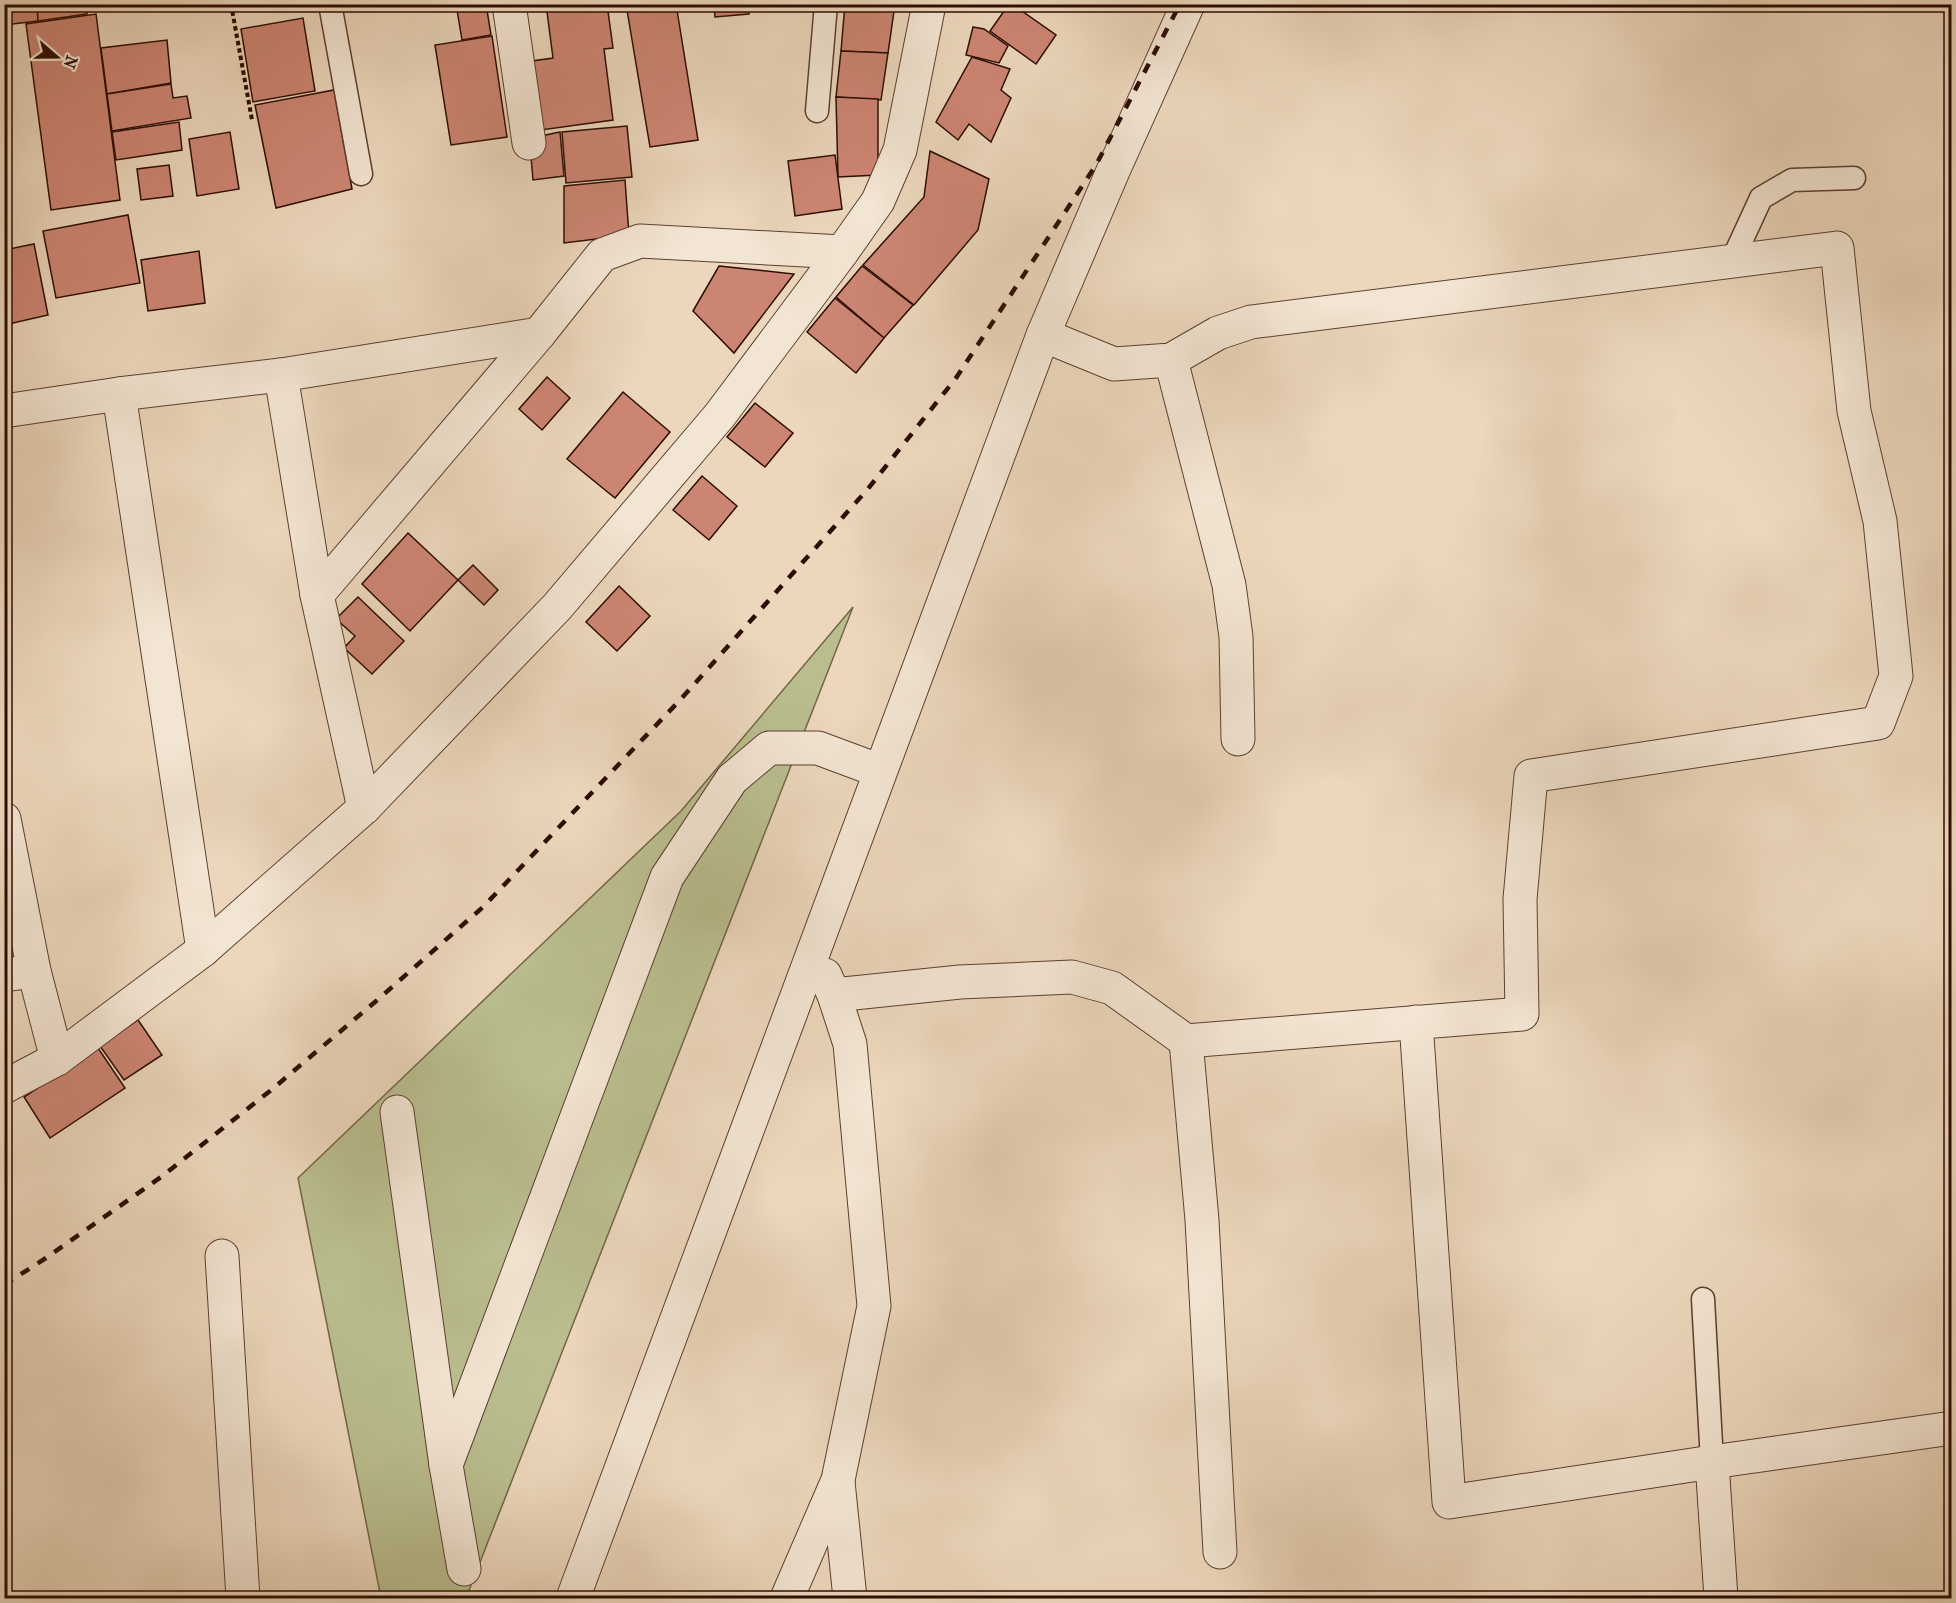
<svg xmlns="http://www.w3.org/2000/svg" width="1956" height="1603" viewBox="0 0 1956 1603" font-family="'IM FELL French Canon',serif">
	<rect width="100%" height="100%" fill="#ecd7bc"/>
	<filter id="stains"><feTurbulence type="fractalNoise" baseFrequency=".00333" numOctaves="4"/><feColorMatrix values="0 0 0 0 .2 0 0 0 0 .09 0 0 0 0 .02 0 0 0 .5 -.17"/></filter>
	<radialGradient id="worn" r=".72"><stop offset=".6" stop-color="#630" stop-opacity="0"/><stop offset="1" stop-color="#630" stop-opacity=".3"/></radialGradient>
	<path fill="#babe8f" stroke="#736548" stroke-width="1.5" d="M853 607 466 1598H381L298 1178 681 811Z"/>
	<g fill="#cd8573" stroke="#2c0c01" stroke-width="1.5">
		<path d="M4 4H37L38 21 4 25Z"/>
		<path d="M37 4H86L87 14 38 21Z"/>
		<path d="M456 4H486L491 35 462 40Z"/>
		<path d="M546 4H607L613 48 604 49 613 120 541 130 532 61 553 58Z"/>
		<path d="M626 4H676L698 140 650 147Z"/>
		<path d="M714 4H749V14L715 17Z"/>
		<path d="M845 4H895L888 53 841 51Z"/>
		<path d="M1009 4H1012L1056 35 1036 64 990 31Z"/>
		<path d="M96 14 120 200 51 210 26 24Z"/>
		<path d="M303 18 315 91 253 102 241 29Z"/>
		<path d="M973 27 984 29 1008 46 999 63 966 55Z"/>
		<path d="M492 36 507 137 451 145 435 45Z"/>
		<path d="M167 40 171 83 107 94 101 48Z"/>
		<path d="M841 51 888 53 881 100 836 97Z"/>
		<path d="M972 57 1010 69 1001 90 1011 98 991 142 969 124 958 140 936 122Z"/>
		<path d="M171 84 173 98 187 96 191 118 112 131 107 94Z"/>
		<path d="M334 90 352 189 276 208 255 105Z"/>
		<path d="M836 97 878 99V175L838 177Z"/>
		<path d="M179 122 182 150 116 160 112 132Z"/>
		<path d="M627 126 632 177 566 183 562 132Z"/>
		<path d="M230 132 239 189 197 196 189 139Z"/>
		<path d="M560 132 564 176 533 180 530 145 541 136Z"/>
		<path d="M930 151 989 179 978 230 914 305 863 265 924 197Z"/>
		<path d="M835 155 842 209 795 216 788 161Z"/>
		<path d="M169 165 173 196 141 200 137 169Z"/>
		<path d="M625 180 629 235 564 243V186Z"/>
		<path d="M128 215 140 283 56 298 43 231Z"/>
		<path d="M34 244 48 315 4 325V250Z"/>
		<path d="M199 251 205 303 148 311 141 260Z"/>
		<path d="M719 266 794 274 734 353 693 311Z"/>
		<path d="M862 266 913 305 884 338 836 297Z"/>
		<path d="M835 298 884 338 856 373 807 332Z"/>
		<path d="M547 377 570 398 542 430 519 409Z"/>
		<path d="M623 392 670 432 615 498 567 459Z"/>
		<path d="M755 403 793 433 765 467 727 437Z"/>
		<path d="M702 476 737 506 709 540 673 510Z"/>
		<path d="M408 533 458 580 410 631 362 584Z"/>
		<path d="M473 565 498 590 484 605 458 580Z"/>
		<path d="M619 586 650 616 617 651 586 622Z"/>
		<path d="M358 597 404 641 372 674 344 648 355 636 336 619Z"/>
		<path d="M138 1020 162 1055 124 1080 100 1046Z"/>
		<path d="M98 1048 125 1088 50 1138 24 1097Z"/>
		<path d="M4 1157 12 1168 4 1174Z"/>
	</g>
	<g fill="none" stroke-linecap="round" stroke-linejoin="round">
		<defs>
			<g id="service">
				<path d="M330 4 361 174"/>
				<path d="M817 111 826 4"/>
				<path d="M1732 261 1761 198 1792 180 1854 178"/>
				<path d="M1703 1299 1712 1462"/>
			</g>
			<g id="minor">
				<path d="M509 4 529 143"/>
				<path d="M1171 360 1229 585 1236 637 1238 739"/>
				<path d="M281 375 317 595 364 808"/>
				<path d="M119 394 203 950"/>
				<path d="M4 411 119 394 281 375 539 334"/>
				<path d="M317 595 539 334 602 255 640 241 842 252"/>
				<path d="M4 819 34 971 57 1059"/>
				<path d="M4 975 34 971"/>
				<path d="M834 995 960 982 1072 977 1112 988 1186 1041 1522 1014 1520 899 1531 776 1878 723 1896 676 1880 521 1854 411 1837 248 1251 322 1218 333 1171 360 1114 364 1043 335"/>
				<path d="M1416 1022 1449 1502 1712 1462 1952 1428"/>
				<path d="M1186 1041 1202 1220 1220 1552"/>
				<path d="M4 1087 57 1059 203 950 364 808 557 607 720 415 842 252 878 201 900 150 929 4"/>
				<path d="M397 1112 446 1465 464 1569"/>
				<path d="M222 1256 243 1598"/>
				<path d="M1712 1462 1721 1598"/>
				<path d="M446 1465 667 877 732 779 769 748H818L880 771"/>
				<path d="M838 1482 850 1598"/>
				<path d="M573 1598 1043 335 1113 171 1188 4"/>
				<path d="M787 1598 838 1480 874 1306 850 1044 834 995 825 975"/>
			</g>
		</defs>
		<use href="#service" stroke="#5c3f30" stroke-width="25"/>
		<use href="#minor" stroke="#5c3f30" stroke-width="35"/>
		<path stroke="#2c0c01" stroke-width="4" stroke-dasharray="4.5 3" stroke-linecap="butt" d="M231 4 252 120"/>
		<use href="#service" stroke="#f3e5d3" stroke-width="22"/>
		<use href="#minor" stroke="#f3e5d3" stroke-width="33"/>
		<path stroke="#2c0c01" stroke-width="4.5" stroke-dasharray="10 10" stroke-linecap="butt" d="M4 1285 46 1258 161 1177 270 1091 375 1002 483 907 681 699 867 490 956 378 1096 165 1180 4"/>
	</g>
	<rect width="1956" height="1603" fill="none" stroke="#ecd7bc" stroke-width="24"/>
	<rect x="6" y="6" width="1944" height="1591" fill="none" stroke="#2c0c01" stroke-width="3"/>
	<rect x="12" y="12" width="1932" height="1579" fill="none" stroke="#2c0c01" stroke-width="1.5"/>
	<g transform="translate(57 57) rotate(110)" stroke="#f3e5d3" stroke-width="4.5" paint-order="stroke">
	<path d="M0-4.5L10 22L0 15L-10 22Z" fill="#2c0c01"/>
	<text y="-9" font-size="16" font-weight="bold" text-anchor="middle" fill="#2c0c01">N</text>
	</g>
	<rect width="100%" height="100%" filter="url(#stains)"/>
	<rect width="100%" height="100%" fill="url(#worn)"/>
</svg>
